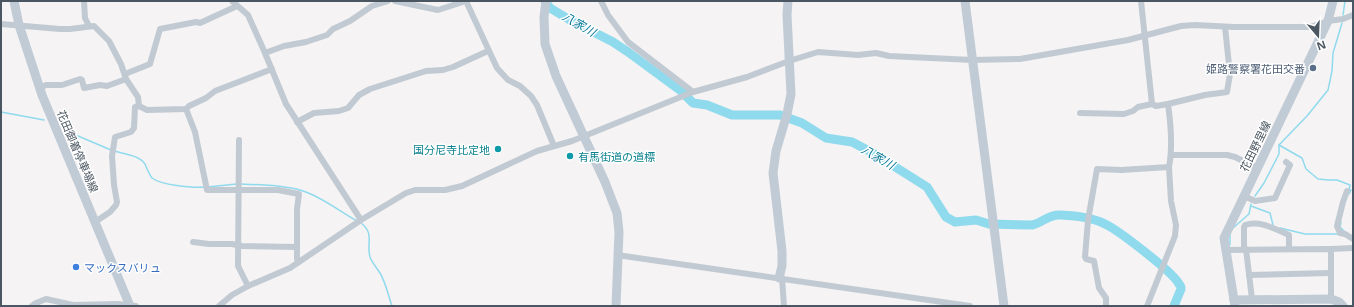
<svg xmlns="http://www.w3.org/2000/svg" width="1354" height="307" viewBox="0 0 1354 307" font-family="'Noto Sans','Noto Sans JP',sans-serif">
	<rect width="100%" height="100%" fill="#f5f3f3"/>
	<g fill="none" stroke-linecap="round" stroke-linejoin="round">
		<g stroke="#90daee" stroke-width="1.5">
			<path d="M1343 15 1345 1"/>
			<path d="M1342 23 1333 53 1332 71 1328 90 1307 116 1279 145 1302 158 1306 169 1318 179 1328 180H1337L1350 185 1349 190H1351L1349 194"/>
			<path d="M1 112 44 120"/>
			<path d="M64 130 111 150"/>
			<path d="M114 151C124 154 139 155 145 164 147 169 149 174 152 178 161 185 192 188 204 187"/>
			<path d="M241 184C261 185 284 185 303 191 322 197 339 211 357 221"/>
			<path d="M207 187 237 184"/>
			<path d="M1255 196 1264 183 1279 154V145"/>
			<path d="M1251 206 1270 213 1273 225"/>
			<path d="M1341 222 1340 227 1344 231"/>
			<path d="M361 223C375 234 366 243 370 257 372 263 377 268 380 273 386 283 388 295 392 306"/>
			<path d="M1233 228 1249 214 1251 204"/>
			<path d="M1280 228 1305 234H1338"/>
			<path d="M1230 235V245"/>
		</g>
		<path stroke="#90daee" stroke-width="9" d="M545 1 550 8 570 20 613 42 628 52 681 91 693 103 707 105 732 115H780L802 123 826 138 852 142 873 153 927 187 946 217 955 222 976 220 989 224 1032 225C1042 223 1049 214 1060 215 1075 216 1092 217 1105 224 1118 230 1173 272 1179 284 1180 285 1181 287 1181 289L1174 306"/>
		<g stroke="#c1cad2" stroke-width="6">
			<path d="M84 1 85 18 89 26"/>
			<path d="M232 1 248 15 265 53 286 104 361 220"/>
			<path d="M395 1 438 10 466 1"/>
			<path d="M466 1 497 68 508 80 520 86 531 96 537 105 554 146"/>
			<path d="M601 1 608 15 628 42 693 92"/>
			<path d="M1141 1 1152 104"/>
			<path d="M1 24 60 29H70L94 26 109 41 121 64 126 79 138 97 139 106"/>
			<path d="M265 53 284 46 306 42 327 35 333 29 350 21 372 6 388 1"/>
			<path d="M125 74 150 64 160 29 196 22 200 23 237 6"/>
			<path d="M39 88 46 85H62L80 79 82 80 84 88 100 85 107 86 126 79"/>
			<path d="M139 106 147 110 186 109 189 106 206 98 215 91 272 69"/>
			<path d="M186 109 195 132 207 190H278L299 194 297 209V259L299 262"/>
			<path d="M1080 113 1124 114 1133 111 1138 107 1152 104 1156 106 1168 104 1205 95 1227 92 1230 74 1225 27"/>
			<path d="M297 122 314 113 339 111 348 108 359 95 370 89 426 71 443 70 453 67 488 51"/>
			<path d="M239 140 238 266 248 286"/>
			<path d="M1171 155H1227L1235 157 1257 168"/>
			<path d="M1347 191 1343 202 1337 226 1340 233 1345 234 1353 239"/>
			<path d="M1244 196 1255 201 1275 198 1290 165 1286 162"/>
			<path d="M95 222 110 212 116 205 117 202 114 185 112 156 115 137 131 132 134 128 135 107 139 106"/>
			<path d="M193 242 209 244H232L242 246 297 247"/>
			<path d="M1244 249V227L1245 225C1260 220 1275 229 1289 235V249"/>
			<path d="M1246 249 1252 299"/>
			<path d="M1331 249 1353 248"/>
			<path d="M1226 250 1331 249V299"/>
			<path d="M617 255 970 306"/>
			<path d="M1249 275 1331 273"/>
			<path d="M782 278 784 306"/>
			<path d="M32 306 36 303 46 299 73 305 118 304 136 306"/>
			<path d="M219 306 232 295 248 286 290 268 361 220 406 193 415 190H445L462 186 537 151 572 141 693 92 747 77 789 61 818 52 858 55 876 53 889 56 972 60 1020 59 1128 40 1181 26 1195 25 1234 27H1310L1328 21 1343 19 1353 15"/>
			<path d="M1106 306V298L1099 288 1094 261 1086 259 1085 257 1088 220 1097 169 1121 170 1169 167C1173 146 1171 125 1168 104"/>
			<path d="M1147 306 1175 236 1176 225 1171 201 1169 167"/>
		</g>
		<g stroke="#c1cbd6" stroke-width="9">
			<path d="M14 1 19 25 42 95 130 306"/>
			<path d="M546 1 544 17 545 44 556 76 605 182 617 213 619 232 616 306"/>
			<path d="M965 1 1004 306"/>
			<path d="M779 278 782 266V251L773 173 776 151 787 114 791 94 787 15 788 1"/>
			<path d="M1234 300 1331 299 1339 302 1343 306"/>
			<path d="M1235 306 1224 238 1328 21 1333 1"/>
		</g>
	</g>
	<circle fill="#5c6f8a" stroke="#fff" stroke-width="1.5" cx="1313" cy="68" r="4"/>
	<g fill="#0f9aa8" stroke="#fff" stroke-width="1.5">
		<circle cx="498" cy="149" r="4"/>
		<circle cx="570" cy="156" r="4"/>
	</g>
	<circle fill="#3f7fe0" stroke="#fff" stroke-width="1.5" cx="76" cy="267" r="4"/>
	<g text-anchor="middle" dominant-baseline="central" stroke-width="3" stroke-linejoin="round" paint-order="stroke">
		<g font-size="11" fill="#4e5e75" stroke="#fff" text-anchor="end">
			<text x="1305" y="68">姫路警察署花田交番</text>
		</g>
		<g font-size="11" fill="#4a5661" stroke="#fff">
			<text transform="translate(1255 146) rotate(-64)">花田野里線</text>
			<text transform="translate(78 151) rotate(67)">花田御着停車場線</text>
		</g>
		<g font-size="11" fill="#0d838f" stroke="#fff" text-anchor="end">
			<text x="490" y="149">国分尼寺比定地</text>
			<text x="578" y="156" text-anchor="start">有馬街道の道標</text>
		</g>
		<g font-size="11" fill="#366cbe" stroke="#fff" text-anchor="start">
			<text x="84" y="267">マックスバリュ</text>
		</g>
		<g font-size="12" font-style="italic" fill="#0c7c9b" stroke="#fff">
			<text transform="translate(579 24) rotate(30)">八家川</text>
			<text transform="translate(878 157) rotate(30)">八家川</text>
		</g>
	</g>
	<rect width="1354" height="307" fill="none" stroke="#4a5661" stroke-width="4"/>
	<g transform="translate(1318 36) rotate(161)" stroke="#ffffff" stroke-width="3" paint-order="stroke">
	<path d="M0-3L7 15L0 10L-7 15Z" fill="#4a5661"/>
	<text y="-6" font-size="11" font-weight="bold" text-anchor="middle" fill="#4a5661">N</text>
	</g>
</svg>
